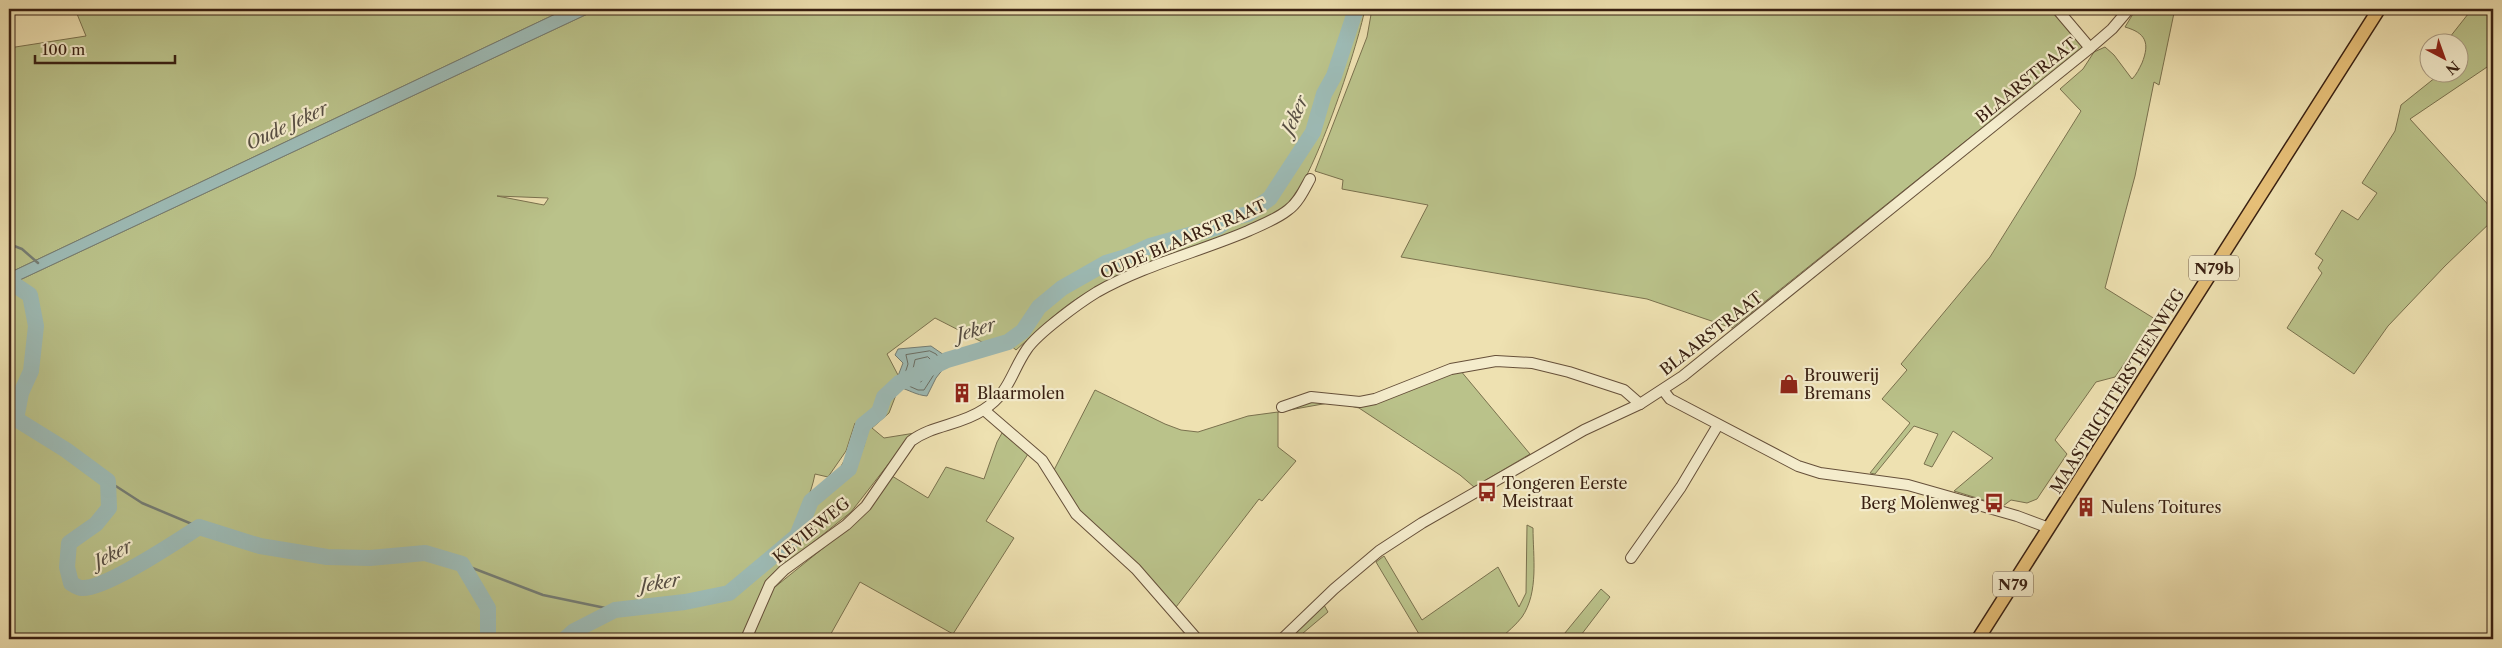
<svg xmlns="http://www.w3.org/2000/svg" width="2502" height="648" viewBox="0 0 2502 648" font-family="'Libre Caslon Text',serif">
	<rect width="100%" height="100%" fill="#eee1b1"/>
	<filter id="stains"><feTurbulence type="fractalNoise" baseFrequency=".004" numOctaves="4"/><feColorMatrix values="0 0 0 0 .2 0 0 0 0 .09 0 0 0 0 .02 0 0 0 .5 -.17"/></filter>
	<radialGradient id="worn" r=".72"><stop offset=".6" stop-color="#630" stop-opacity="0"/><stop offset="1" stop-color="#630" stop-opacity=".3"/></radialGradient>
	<g fill="#bac28a" stroke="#7a714e" fill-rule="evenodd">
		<path d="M75 9H566L9 273V48L86 36Z"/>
		<path d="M598 9H1365C1357 48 1313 184 1285 208 1271 220 1247 226 1230 233 1184 252 1135 269 1090 291 1062 305 1039 330 1016 350L1003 339 982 342 935 318 887 354 898 375 896 381 892 384 895 389 899 387 889 413 872 428 884 438 915 433 904 444 851 512 771 576C757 596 753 620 739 639H9V285ZM497 196 548 198V199L544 205ZM855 423 864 428H869L863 449 848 454 836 475 832 491 819 500 807 517 802 535H794C800 514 811 496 815 474L828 477 846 451Z"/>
		<path d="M1372 9H2052L2083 47 1732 328 1647 299 1401 257 1428 205 1342 189 1343 180 1315 171 1367 37Z"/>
		<path d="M2136 9H2167L2174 13 2159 85 2154 82 2135 176 2105 288 2155 319 2115 377 2096 382 2055 440 2067 454 2037 499 2027 503 2011 500 2003 506 1954 491 1993 458 1953 431 1932 467 1924 464 1938 434 1914 426 1875 474 1870 473 1910 423 1882 399 1907 370 1901 364 1990 257 2081 111 2060 89 2083 69 2094 52 2105 47 2114 55 2132 79C2137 74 2139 69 2142 63 2150 43 2146 33 2125 27Z"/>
		<path d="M2472 9H2493V63L2410 119 2493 210V220L2445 266 2388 326 2354 374 2287 328 2322 273 2318 268 2323 260 2315 254 2342 210 2358 220 2377 193 2362 183 2395 131 2401 105 2441 73 2460 72V42H2446Z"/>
		<path d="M1460 370 1530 454 1474 487 1460 475 1359 408 1334 402 1278 412V447L1296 461 1262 501 1259 499 1173 611 1078 509 1054 470 1095 390 1165 424 1181 430 1198 432 1248 416 1278 412 1314 400 1361 404Z"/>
		<path d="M1002 433 1028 454 986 521 1014 538 953 634 860 582 828 639H751L770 591 858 520 892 476 928 498 946 467 984 479 997 442Z"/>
		<path d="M1527 525 1533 528C1533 557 1539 592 1522 617 1516 625 1507 632 1500 639H1422L1376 562 1384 556 1422 620 1498 567 1519 607 1526 593Z"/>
		<path d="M1601 589 1610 597 1578 639H1560Z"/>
		<path d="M1324 605 1328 612 1296 639H1289Z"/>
	</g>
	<g fill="#9dbbb6" stroke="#757d74">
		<path d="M566 9H598L9 285V273Z"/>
		<path d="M1003 340 1005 347 950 365 946 354Z"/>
		<path d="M931 346 944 355 947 364 936 378 927 396C916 395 909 390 899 387L896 390 892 384 896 381 903 363 895 355 898 349Z"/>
	</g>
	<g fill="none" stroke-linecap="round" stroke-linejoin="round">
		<g stroke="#6b6e64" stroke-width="1">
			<path d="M930 351 936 354 942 362 924 390H918L902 383 908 364 906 355Z"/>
			<path d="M928 357 933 362 921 382 911 378 915 360Z"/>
		</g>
		<g stroke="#757d74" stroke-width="2.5">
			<path d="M9 244 22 249 38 263"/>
			<path d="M9 414 16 419"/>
			<path d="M108 481 142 503 199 527"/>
			<path d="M462 564 543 595 615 610"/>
		</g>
		<g stroke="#9dbbb6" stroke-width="16">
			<path d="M9 281 30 295 36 326 31 371 21 393 16 419 66 450 108 481 109 508 96 524 69 543 67 567 71 583C74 585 78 588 82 588 106 589 177 541 199 527L260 546 327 557 370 558 425 553 462 564 488 608V639"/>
			<path d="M565 639 574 631 615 610 685 602 729 593 797 536 811 501 849 469 863 425 879 412 884 397 899 383 947 360 1008 342 1023 331 1039 307 1062 288 1106 263 1126 257 1150 246 1218 227 1230 218 1248 214 1270 198 1313 132 1324 94 1334 76 1356 9"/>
		</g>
		<defs>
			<g id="minor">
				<path d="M2057 9 2090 48"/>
				<path d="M1663 390 1670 399 1798 466 1820 473 1908 485 2017 516 2049 528"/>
				<path d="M1282 407 1311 397 1360 402 1375 399 1451 369 1496 361 1532 363 1569 372 1624 390 1640 404"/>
				<path d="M984 410 1042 460 1076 514 1136 569 1197 639"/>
				<path d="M1631 558 1681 487 1718 425"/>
				<path d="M746 639 770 584 784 570 846 525 866 506 911 441C932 425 961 425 983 410 1010 393 1011 372 1027 349 1038 333 1079 303 1097 292 1144 265 1199 252 1248 231 1261 225 1277 219 1288 210 1298 203 1304 190 1310 179"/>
				<path d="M1282 639 1334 589 1379 551 1422 523 1584 430 1640 404 1683 376 2090 48 2112 29 2129 9"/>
			</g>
			<path id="major" d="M1978 639 2379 9"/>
		</defs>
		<use href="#minor" stroke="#66503a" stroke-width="12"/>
		<use href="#major" stroke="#392012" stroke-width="15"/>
		<use href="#minor" stroke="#f4eccc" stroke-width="10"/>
		<use href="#major" stroke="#e7c078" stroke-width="12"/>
	</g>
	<defs>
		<symbol id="shop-bare" viewBox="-9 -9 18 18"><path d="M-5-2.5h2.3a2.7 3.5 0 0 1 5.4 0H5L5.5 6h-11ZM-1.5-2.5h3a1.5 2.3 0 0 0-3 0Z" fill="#8f2418" stroke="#f4eccc" stroke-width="2.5" paint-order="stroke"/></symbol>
		<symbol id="building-bare" viewBox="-9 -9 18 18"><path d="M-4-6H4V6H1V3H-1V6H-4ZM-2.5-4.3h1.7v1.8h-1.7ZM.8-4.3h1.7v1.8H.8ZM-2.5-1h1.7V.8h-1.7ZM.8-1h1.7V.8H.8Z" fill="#8f2418" stroke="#f4eccc" stroke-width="2.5" paint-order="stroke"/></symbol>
		<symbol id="bus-bare" viewBox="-9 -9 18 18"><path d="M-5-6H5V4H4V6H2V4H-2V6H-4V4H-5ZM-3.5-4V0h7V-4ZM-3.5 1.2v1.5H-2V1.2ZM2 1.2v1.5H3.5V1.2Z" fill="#8f2418" stroke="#f4eccc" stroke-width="2.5" paint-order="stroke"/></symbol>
	</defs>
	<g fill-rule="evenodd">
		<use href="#shop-bare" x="1775" y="370" width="28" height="28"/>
		<use href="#building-bare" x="948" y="379" width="28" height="28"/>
		<use href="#bus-bare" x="1473" y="478" width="28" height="28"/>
		<use href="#bus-bare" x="1980" y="489" width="28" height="28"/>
		<use href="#building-bare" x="2072" y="493" width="28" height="28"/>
	</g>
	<g text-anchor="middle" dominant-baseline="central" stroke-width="4.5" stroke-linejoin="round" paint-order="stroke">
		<g fill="#f4eccc" stroke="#715d4a" stroke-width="1">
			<rect x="2189" y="255.5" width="50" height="25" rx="4"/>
			<rect x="1993" y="571.5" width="40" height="25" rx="4"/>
		</g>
		<g font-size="15" font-weight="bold" fill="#392012">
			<text x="2214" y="268">N79b</text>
			<text x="2013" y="584">N79</text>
		</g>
		<g font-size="16" fill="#392012" stroke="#f4eccc">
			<text transform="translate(2026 80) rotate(-39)">BLAARSTRAAT</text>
			<text transform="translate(1183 239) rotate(-23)">OUDE BLAARSTRAAT</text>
			<text transform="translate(1711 333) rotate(-38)">BLAARSTRAAT</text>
			<text transform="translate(2117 391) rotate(-58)">MAASTRICHTERSTEENWEG</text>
			<text transform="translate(811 530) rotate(-39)">KEVIEWEG</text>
		</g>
		<g font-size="16" fill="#392012" stroke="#f4eccc" text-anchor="start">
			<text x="1804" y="375">Brouwerij<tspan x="1804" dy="18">Bremans</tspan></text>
			<text x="977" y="393">Blaarmolen</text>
			<text x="1502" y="483">Tongeren Eerste<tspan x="1502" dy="18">Meistraat</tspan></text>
			<text x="1979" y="503" text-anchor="end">Berg Molenweg</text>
			<text x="2101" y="507">Nulens Toitures</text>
		</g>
		<g font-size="18" font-style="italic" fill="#574e43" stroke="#f4eccc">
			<text transform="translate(1295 115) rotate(-66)">Jeker</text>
			<text transform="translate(287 126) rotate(-25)">Oude Jeker</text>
			<text transform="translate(976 330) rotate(-17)">Jeker</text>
			<text transform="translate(113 554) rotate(-27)">Jeker</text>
			<text transform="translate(660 583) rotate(-9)">Jeker</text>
		</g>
	</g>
	<rect width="2502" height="648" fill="none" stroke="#eee1b1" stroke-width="30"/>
	<rect x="10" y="10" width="2482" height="628" fill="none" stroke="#392012" stroke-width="2.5"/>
	<rect x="15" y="15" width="2472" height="618" fill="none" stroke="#392012"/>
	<g transform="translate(2444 58) rotate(139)"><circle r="24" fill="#f4eccc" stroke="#a99a82"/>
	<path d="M0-4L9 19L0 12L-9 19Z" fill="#8f2418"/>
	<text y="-8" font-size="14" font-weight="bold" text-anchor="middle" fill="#392012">N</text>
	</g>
	<path d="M35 55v8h140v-8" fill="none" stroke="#392012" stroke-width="2.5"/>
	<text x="42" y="55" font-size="15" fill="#392012" stroke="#f4eccc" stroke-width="4" paint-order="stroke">100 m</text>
	<rect width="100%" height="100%" filter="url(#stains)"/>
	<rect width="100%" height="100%" fill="url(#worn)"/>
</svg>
